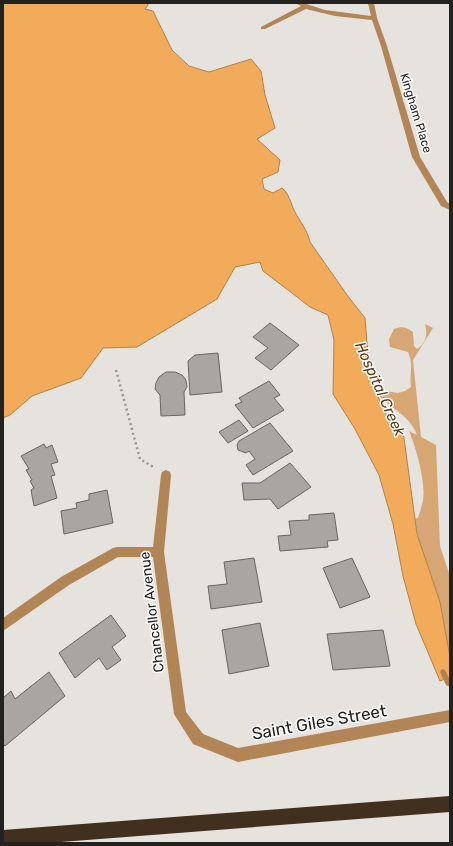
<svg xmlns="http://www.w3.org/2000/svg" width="453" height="846" viewBox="0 0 453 846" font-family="Rubik,sans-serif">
	<rect width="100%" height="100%" fill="#e6e2de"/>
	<path fill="#d6a774" d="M425 324 433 328 413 360 421 437 436 445 440 546 450 576V654L413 519 418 518C420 512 422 506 423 500 426 483 416 447 409 431L417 435C409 413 386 407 373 389L398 393 405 391 411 387C409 372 414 366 408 352L390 347 389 339 394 329C402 326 406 327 413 332L414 346 417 349C426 344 428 333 425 324Z"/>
	<path fill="#f1ab5a" stroke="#b38249" d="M3 3H148V5L145 9 153 11 172 50 189 66 209 72 251 59 261 71 265 95 275 128 257 139 280 160 278 172 262 179 264 189 273 193 282 188C290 195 290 202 294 210 300 222 307 229 310 242L347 295 365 318 368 354 373 368 374 377 372 384 389 420 403 431 417 534 440 602 450 657V677L440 681 416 624 403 576 393 524 379 475 355 429 333 394 334 340 328 315 310 307 288 290 263 271 260 262 235 267 217 299 137 347 103 348 81 378 32 396 10 415 3 418Z"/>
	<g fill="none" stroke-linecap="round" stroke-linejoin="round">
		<path fill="#b38249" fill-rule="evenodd" d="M443 669 445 670 450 680V686H448L446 685 440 672 441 670Z"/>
	</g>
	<g fill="#a9a5a1" stroke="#686562">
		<path d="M270 323 299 345 271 370 255 358 268 348 253 337Z"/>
		<path d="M218 353 222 392 190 395 188 361 195 355Z"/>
		<path d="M166 372H175L182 375 186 380 187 387 184 392 185 415 161 416 160 395 155 389 156 383 159 377Z"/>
		<path d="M269 381 280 395 274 398 284 410 253 428 235 405 242 402 239 398Z"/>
		<path d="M239 420 248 431 228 443 219 432Z"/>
		<path d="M270 423 293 451 253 475 246 465 255 459 249 451 246 453 238 450 237 445 239 441Z"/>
		<path d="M44 444 46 448 52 445 58 462 51 464 55 475 51 476 57 498 34 506 31 490 34 488 30 481 32 480 26 470 29 469 21 456Z"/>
		<path d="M290 463 311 487 278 509 270 499 244 500 242 483H260Z"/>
		<path d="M107 490 113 523 64 534 61 511 77 508 76 503 89 500V494Z"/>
		<path d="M334 513 338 540 327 541 328 547 280 551 278 536 291 535 289 521 309 520V515Z"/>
		<path d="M254 558 262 602 211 609 208 586 227 584 224 562Z"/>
		<path d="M352 558 370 597 340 608 323 568Z"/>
		<path d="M111 615 126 636 112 647 121 660 107 670 99 658 75 678 59 653Z"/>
		<path d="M260 623 269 666 229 674 222 630Z"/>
		<path d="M383 630 390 666 333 670 327 634Z"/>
		<path d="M49 672 65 696 5 746 3 743V698L11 691 15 699Z"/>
	</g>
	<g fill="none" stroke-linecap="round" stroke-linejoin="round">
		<path stroke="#989592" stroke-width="2.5" stroke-dasharray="2 3" stroke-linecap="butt" d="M116 370 140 459 155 468"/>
		<g fill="#b18555" fill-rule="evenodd">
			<path d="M295 3H303L325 10 371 16 368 3H374L377 18 387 46 420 157 447 202 450 204V210L441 206 412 157 381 46 372 20 335 16 306 9 265 29H261V27L301 6Z"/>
			<path d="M166 470 170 472 171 475 164 552 186 712 203 734 238 748 450 710V722L238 762 193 744 174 714 153 557H118L69 585 3 631V618L61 577 113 548 117 547H153L161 475 162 472Z"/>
		</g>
		<path fill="#41301e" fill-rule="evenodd" d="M450 796V812L48 843H3V830Z"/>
	</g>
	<g text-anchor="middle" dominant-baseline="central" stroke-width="3" stroke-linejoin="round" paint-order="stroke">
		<g font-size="12" fill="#232221" stroke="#fff">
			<text transform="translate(416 113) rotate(73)">Kingham Place</text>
		</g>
		<g font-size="14" fill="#232221" stroke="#fff">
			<text transform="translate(152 612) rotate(-97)">Chancellor Avenue</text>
		</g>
		<g font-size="15" font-style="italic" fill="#563917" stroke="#fff">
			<text transform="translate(380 389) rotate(66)">Hospital Creek</text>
		</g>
		<g font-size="17" fill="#232221" stroke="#fff">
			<text transform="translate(319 722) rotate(-10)">Saint Giles Street</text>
		</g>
	</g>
	<rect width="453" height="846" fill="none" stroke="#232221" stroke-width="8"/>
</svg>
